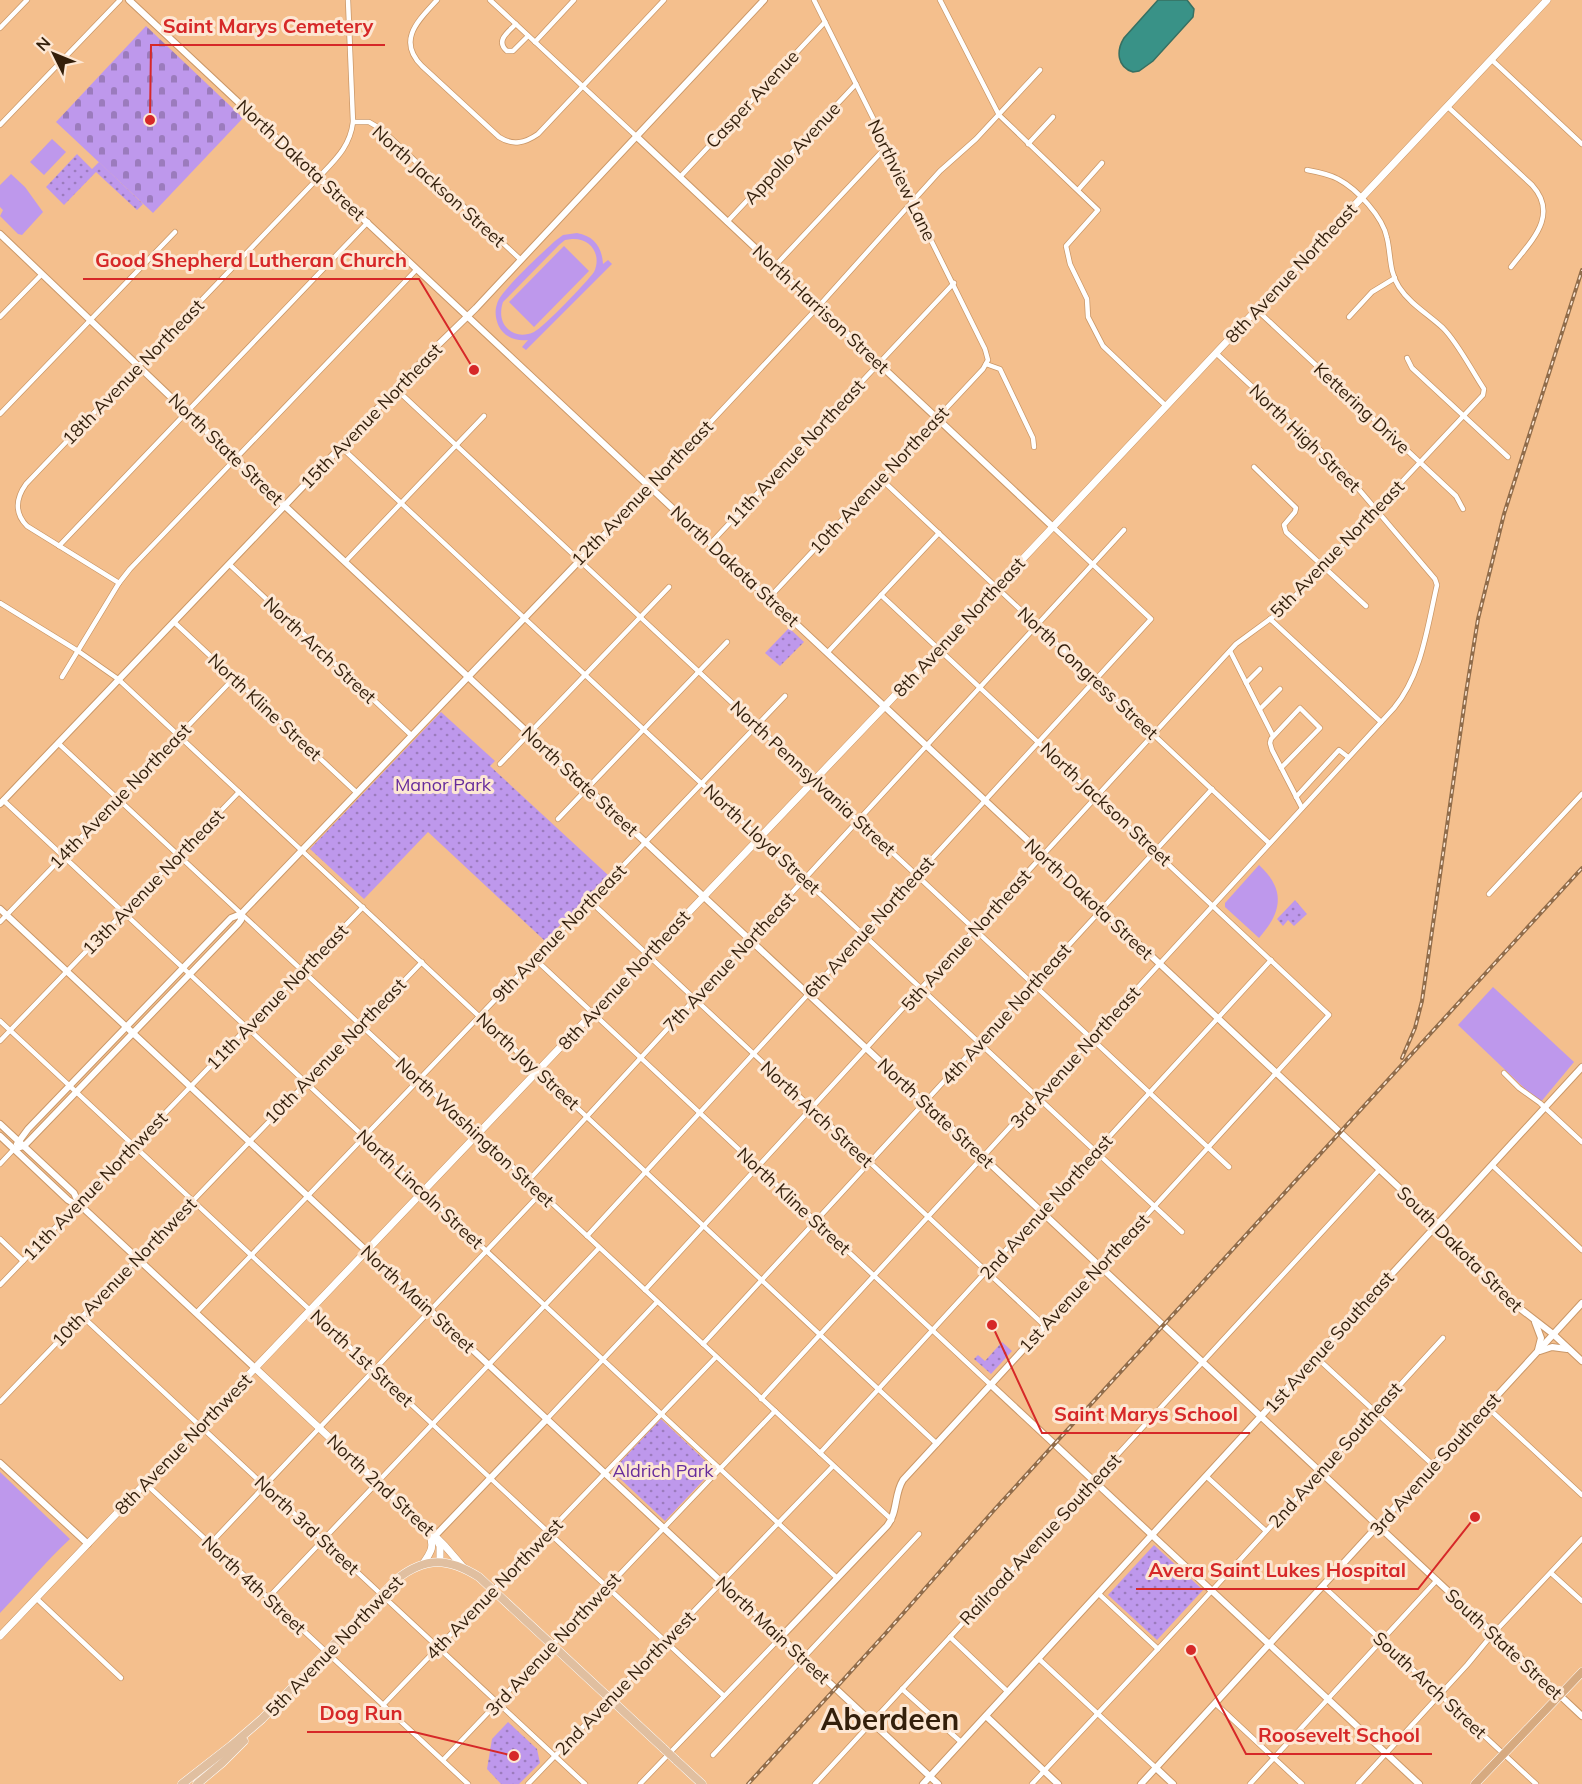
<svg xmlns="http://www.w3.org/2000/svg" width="1582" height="1784" viewBox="0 0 1582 1784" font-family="Mulish,sans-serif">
	<defs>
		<pattern id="cemetery-stones" width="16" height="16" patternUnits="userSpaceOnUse" patternTransform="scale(1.5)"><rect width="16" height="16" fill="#be98ec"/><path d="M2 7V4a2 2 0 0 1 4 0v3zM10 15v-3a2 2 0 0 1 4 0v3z" fill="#9b7bbd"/></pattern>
		<pattern id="park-dots" width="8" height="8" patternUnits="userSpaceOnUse" patternTransform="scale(1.5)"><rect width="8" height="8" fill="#be98ec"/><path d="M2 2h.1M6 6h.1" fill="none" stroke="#9b7bbd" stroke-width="1.8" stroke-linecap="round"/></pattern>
	</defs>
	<rect width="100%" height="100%" fill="#f4bf8d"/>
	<g fill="#be98ec" fill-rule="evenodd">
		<path d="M52 139 66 152 44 175 30 162Z"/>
		<path d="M11 174 25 187 43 212 22 235 18 234 0 216 3 210 0 207V185Z"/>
		<path d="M577 233C594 236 602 247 603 264L608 260 612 264 526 350 522 347 528 340C518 341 509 339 502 331 496 324 494 312 497 304 500 291 543 252 555 241L563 235ZM572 239C591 238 602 255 594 272 586 283 544 327 534 332 525 336 515 336 508 329 500 322 500 311 503 302L559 245 565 240Z"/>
		<path d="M564 246 589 271 534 327 509 302Z"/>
		<path d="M1259 865C1286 890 1282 912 1259 938L1225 907V903Z"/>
		<path d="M1493 987 1574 1062 1540 1103 1458 1025Z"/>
		<path d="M0 1472 70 1539C45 1562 24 1588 0 1613Z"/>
	</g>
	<path fill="url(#cemetery-stones)" d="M146 26 243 118 153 213 56 122Z"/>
	<g fill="url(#park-dots)">
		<path d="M77 154 92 169 99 162 143 204 137 210 96 172 64 205 46 187Z"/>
		<path d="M789 628 804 642 780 666 765 653Z"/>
		<path d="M441 712 495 761 490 766 608 875 545 941 428 832 364 899 310 849Z"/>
		<path d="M1295 900 1307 914 1294 926 1288 920 1283 926 1277 919Z"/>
		<path d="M1002 1342 1012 1351 991 1374 974 1359 978 1355 985 1361Z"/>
		<path d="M661 1419 714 1469 665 1521 612 1471Z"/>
		<path d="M1154 1545 1203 1590 1157 1640 1108 1595Z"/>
		<path d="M508 1722 537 1749 540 1763 519 1784H501L487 1769 492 1739Z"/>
	</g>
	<path fill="#399287" stroke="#377062" stroke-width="1.5" d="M1158 0H1187L1194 9 1193 17 1153 61 1139 71 1133 72C1117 67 1116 51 1124 38Z"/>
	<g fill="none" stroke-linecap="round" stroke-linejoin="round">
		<defs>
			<g id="minor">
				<path d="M437 0C419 20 396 40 422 66L499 137C513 146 525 143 538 134L664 0"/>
				<path d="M490 0 636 136"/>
				<path d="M940 0 999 115 1098 210 1066 246 1070 264 1087 299 1088 317 1103 346 1166 406"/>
				<path d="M516 24C508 32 495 41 507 51H513L528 36"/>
				<path d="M0 28 27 0"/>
				<path d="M535 42 574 0"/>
				<path d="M1492 60 1582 144"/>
				<path d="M1448 107 1532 185C1560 216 1530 242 1511 267"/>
				<path d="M353 122H369L381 129 521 260"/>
				<path d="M0 125 120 0"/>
				<path d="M1028 144 1053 117"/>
				<path d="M680 177 825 22"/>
				<path d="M1078 190 1102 163"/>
				<path d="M727 222 856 84"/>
				<path d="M775 266 887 146"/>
				<path d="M1257 310 1456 496 1463 509"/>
				<path d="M0 317 42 274"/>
				<path d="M1349 317 1372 292 1395 278"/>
				<path d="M1407 358 1412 368 1508 457"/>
				<path d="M986 364 1000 369 1033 438 1034 447"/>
				<path d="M396 389 1229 1167"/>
				<path d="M0 414 175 232"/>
				<path d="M341 447 1182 1232"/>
				<path d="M1254 467 1296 508 1295 512 1284 525 1286 532 1366 606"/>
				<path d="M880 478 1269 843"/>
				<path d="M650 487 818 307 912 202 940 171 976 139 1040 70"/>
				<path d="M710 544 954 283"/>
				<path d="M59 546 368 222"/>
				<path d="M345 562 484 416"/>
				<path d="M229 564 411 735"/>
				<path d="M119 583 27 526C14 513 16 498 26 484L319 177C335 160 350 147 353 122L348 0"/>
				<path d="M881 595 1329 1015 1100 1266"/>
				<path d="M769 598 983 369 988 360 985 349 912 202 887 146 814 0"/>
				<path d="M0 603 78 651 118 679 937 1444"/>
				<path d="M1270 619 1381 722"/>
				<path d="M174 622 357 793"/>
				<path d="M1230 651 1273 736"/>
				<path d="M827 653 939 533"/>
				<path d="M62 677 119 583 130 569 417 269"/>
				<path d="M1246 683 1260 669"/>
				<path d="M1260 709 1280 689"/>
				<path d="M58 743 892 1520"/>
				<path d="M500 764 669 587"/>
				<path d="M1281 768 1320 728 1300 708 1271 739 1270 743 1272 750 1302 808"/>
				<path d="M1296 797 1339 750 1348 757"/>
				<path d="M3 800 837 1578"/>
				<path d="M558 819 727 642"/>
				<path d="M1489 894 1582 794"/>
				<path d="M590 901 1045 1326"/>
				<path d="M0 922 234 678"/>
				<path d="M535 959 991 1385"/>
				<path d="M0 1021 724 1696"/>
				<path d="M0 1041 239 792"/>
				<path d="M1504 1073 1519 1088 1540 1103 1582 1142"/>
				<path d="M0 1164 14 1149"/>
				<path d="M1492 1165 1582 1250"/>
				<path d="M528 1181 1124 530"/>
				<path d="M587 1236 1151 619 1053 527"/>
				<path d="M0 1239 23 1261"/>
				<path d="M0 1285 363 907"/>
				<path d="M645 1290 1236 644 1281 611 1483 395 1484 389C1472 371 1458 343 1443 328 1428 314 1410 304 1399 287 1389 272 1391 255 1387 238 1383 217 1357 189 1338 179 1329 174 1318 172 1307 170"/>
				<path d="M196 1313 785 696"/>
				<path d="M82 1316 585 1784"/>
				<path d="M703 1344 1212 789"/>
				<path d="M1316 1357 1433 1465"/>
				<path d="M761 1399 1394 708C1422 674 1427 628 1437 585L1435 579 1345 473 1216 353"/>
				<path d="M0 1402 422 962"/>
				<path d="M1487 1407 1582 1495"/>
				<path d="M547 1419 657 1302"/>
				<path d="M820 1453 1271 960"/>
				<path d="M1206 1476 1266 1531"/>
				<path d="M145 1483 468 1784"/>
				<path d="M210 1544 541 1193"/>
				<path d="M1551 1573 1582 1601"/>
				<path d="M1323 1586 1536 1784"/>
				<path d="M1099 1594 1158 1649"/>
				<path d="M36 1598 121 1678"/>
				<path d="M268 1598 599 1248"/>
				<path d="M950 1637 1008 1692"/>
				<path d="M1039 1659 1156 1768"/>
				<path d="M902 1689 961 1742"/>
				<path d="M1215 1703 1302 1784"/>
				<path d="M383 1705 716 1357"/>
				<path d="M713 1755 919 1534"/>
				<path d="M443 1760 775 1411"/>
				<path d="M528 1784 833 1466"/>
				<path d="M640 1784 781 1637"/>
				<path d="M815 1784 1379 1170"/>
				<path d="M1032 1784 1185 1620 1443 1338"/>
				<path d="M1250 1784 1437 1580"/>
				<path d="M1358 1784 1467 1665 1491 1636 1582 1539"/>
			</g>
			<g id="tertiary">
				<path d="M129 0 1438 1224 1500 1293 1553 1334 1582 1361"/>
				<path d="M636 136 1053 527"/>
				<path d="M0 234 285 506 1582 1716"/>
				<path d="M0 804 438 345 476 308 764 0"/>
				<path d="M0 909 938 1784"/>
				<path d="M0 1124 74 1193 79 1204 255 1368"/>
				<path d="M0 1136 68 1200 73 1203 79 1204"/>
				<path d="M17 1144 28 1129 231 918 241 914"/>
				<path d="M14 1149 24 1146 28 1142 238 924 241 920V914L650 487"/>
				<path d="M1535 1322 1541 1338 1538 1350"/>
				<path d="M1540 1351 1552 1347 1567 1349"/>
				<path d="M991 1385 1419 1784"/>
				<path d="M0 1463 88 1544"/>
				<path d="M435 1536 547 1419"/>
				<path d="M781 1637 887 1526C898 1512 894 1494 903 1480L1100 1266"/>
				<path d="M986 1716 1058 1784"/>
				<path d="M1156 1768 1173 1784"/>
				<path d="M923 1784 1582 1067"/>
				<path d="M1141 1784 1582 1303"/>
			</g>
			<g id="secondary">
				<path d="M255 1368 435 1536 440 1546V1562"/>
				<path d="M438 1539 445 1546 464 1568"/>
				<path d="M422 1565C432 1551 435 1547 428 1530"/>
				<path d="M0 1636 884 707 1547 0"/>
			</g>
			<g id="primary">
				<path d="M676 1760 702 1784"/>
				<path d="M182 1784 232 1745 262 1719 397 1579C426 1556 449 1558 479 1577L663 1748"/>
				<path d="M197 1784 222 1763 244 1741"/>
			</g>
			<path id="trunk" d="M1475 1784 1582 1672"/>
		</defs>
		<use href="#minor" stroke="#ca9767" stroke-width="6"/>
		<use href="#tertiary" stroke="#ca9767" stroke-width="8"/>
		<use href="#secondary" stroke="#ca9767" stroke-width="8"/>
		<use href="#primary" stroke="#fff" stroke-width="9"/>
		<use href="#trunk" stroke="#fff" stroke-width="9"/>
		<use href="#minor" stroke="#fff" stroke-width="4.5"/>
		<use href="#tertiary" stroke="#fff" stroke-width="6"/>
		<use href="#secondary" stroke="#fff" stroke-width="7"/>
		<use href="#primary" stroke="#e0bfa0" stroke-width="8"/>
		<use href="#trunk" stroke="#d6aa80" stroke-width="8"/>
		<defs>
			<g id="rail">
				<path d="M1402 1058 1415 1028 1422 1001 1466 693 1478 619 1504 514 1582 270"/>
				<path d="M748 1784 885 1634 995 1509 1582 868"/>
			</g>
		</defs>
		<use href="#rail" stroke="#906c4a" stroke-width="4"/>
		<use href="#rail" stroke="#fde7d3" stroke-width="1.5" stroke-dasharray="4.5" stroke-linecap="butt"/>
		<defs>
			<path id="primary-bridge" d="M663 1748 676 1760"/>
		</defs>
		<use href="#primary-bridge" stroke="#fff" stroke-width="9" stroke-linecap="butt"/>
		<use href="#primary-bridge" stroke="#e0bfa0" stroke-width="8"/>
	</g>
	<g text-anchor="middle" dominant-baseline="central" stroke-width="6" stroke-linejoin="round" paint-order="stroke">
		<g font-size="18" fill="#331f0b" stroke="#fde7d3">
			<text transform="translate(752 99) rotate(-47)">Casper Avenue</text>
			<text transform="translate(792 153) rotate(-47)">Appollo Avenue</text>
			<text transform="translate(301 160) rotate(43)">North Dakota Street</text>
			<text transform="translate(902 180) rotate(64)">Northview Lane</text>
			<text transform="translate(439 186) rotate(42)">North Jackson Street</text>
			<text transform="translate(1291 273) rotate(-47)">8th Avenue Northeast</text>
			<text transform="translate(821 309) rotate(43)">North Harrison Street</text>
			<text transform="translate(133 372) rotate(-46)">18th Avenue Northeast</text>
			<text transform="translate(1362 408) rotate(43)">Kettering Drive</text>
			<text transform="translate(371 416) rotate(-46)">15th Avenue Northeast</text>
			<text transform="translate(1305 438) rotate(44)">North High Street</text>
			<text transform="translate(226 449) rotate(44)">North State Street</text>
			<text transform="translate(795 453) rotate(-47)">11th Avenue Northeast</text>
			<text transform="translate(879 480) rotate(-47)">10th Avenue Northeast</text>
			<text transform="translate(642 493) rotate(-46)">12th Avenue Northeast</text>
			<text transform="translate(1337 549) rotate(-46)">5th Avenue Northeast</text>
			<text transform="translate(735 566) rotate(43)">North Dakota Street</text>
			<text transform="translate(959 627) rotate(-47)">8th Avenue Northeast</text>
			<text transform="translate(320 650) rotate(43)">North Arch Street</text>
			<text transform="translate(1088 673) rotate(43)">North Congress Street</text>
			<text transform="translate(265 707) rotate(43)">North Kline Street</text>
			<text transform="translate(813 778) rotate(43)">North Pennsylvania Street</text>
			<text transform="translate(580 781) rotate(43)">North State Street</text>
			<text transform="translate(120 796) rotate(-46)">14th Avenue Northeast</text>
			<text transform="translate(1106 804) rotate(43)">North Jackson Street</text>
			<text transform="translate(762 839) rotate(43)">North Lloyd Street</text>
			<text transform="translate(153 882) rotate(-46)">13th Avenue Northeast</text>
			<text transform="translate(1089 899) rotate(43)">North Dakota Street</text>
			<text transform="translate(869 927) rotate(-48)">6th Avenue Northeast</text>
			<text transform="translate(559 933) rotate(-46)">9th Avenue Northeast</text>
			<text transform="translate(966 940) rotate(-48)">5th Avenue Northeast</text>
			<text transform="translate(729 962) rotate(-47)">7th Avenue Northeast</text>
			<text transform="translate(624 980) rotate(-47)">8th Avenue Northeast</text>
			<text transform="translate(277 997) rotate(-46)">11th Avenue Northeast</text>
			<text transform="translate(1006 1014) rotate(-48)">4th Avenue Northeast</text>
			<text transform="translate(335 1051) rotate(-46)">10th Avenue Northeast</text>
			<text transform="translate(1075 1057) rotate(-48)">3rd Avenue Northeast</text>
			<text transform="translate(528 1061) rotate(43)">North Jay Street</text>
			<text transform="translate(936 1113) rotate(43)">North State Street</text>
			<text transform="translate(817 1114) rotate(43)">North Arch Street</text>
			<text transform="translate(475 1132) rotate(43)">North Washington Street</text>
			<text transform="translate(95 1186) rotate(-46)">11th Avenue Northwest</text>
			<text transform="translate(420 1189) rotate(43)">North Lincoln Street</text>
			<text transform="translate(794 1201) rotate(43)">North Kline Street</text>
			<text transform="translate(1046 1207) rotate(-48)">2nd Avenue Northeast</text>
			<text transform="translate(1460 1249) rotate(45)">South Dakota Street</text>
			<text transform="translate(124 1272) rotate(-46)">10th Avenue Northwest</text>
			<text transform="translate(1084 1283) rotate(-47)">1st Avenue Northeast</text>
			<text transform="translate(418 1299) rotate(43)">North Main Street</text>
			<text transform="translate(1329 1342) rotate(-48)">1st Avenue Southeast</text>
			<text transform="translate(362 1358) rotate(43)">North 1st Street</text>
			<text transform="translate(183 1444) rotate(-46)">8th Avenue Northwest</text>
			<text transform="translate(1335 1455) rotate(-48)">2nd Avenue Southeast</text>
			<text transform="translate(1435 1464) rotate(-48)">3rd Avenue Southeast</text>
			<text transform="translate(381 1485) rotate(43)">North 2nd Street</text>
			<text transform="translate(307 1525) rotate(43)">North 3rd Street</text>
			<text transform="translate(1040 1539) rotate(-47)">Railroad Avenue Southeast</text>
			<text transform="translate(254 1585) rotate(43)">North 4th Street</text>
			<text transform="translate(494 1589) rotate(-46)">4th Avenue Northwest</text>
			<text transform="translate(773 1630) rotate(43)">North Main Street</text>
			<text transform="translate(553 1644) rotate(-47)">3rd Avenue Northwest</text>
			<text transform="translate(1504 1644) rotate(43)">South State Street</text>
			<text transform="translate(334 1646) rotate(-46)">5th Avenue Northwest</text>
			<text transform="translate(625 1683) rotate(-46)">2nd Avenue Northwest</text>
			<text transform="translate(1430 1685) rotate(43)">South Arch Street</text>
		</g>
		<g font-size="18" fill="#672c9c" stroke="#fde7d3">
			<text x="443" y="784">Manor Park</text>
			<text x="663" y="1470">Aldrich Park</text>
		</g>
		<g font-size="30" font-weight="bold" fill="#331f0b" stroke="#fde7d3">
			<text x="890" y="1719">Aberdeen</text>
		</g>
	</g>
	<path fill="none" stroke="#d62828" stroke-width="2" d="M150 120L151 45H385M474 370L419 279H83M992 1325L1042 1433H1250M1475 1517L1418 1589H1136M514 1756L414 1732H307M1191 1650L1246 1754H1432"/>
	<g fill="#d62828" stroke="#fde7d3" stroke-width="2">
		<circle cx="150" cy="120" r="6"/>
		<circle cx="474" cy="370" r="6"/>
		<circle cx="992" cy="1325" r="6"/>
		<circle cx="1475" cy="1517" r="6"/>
		<circle cx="514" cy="1756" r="6"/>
		<circle cx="1191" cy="1650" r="6"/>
	</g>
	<g font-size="20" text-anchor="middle" font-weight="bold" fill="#d62828" stroke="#fde7d3" stroke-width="6" stroke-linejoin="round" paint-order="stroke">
		<text x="268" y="33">Saint Marys Cemetery</text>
		<text x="251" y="267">Good Shepherd Lutheran Church</text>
		<text x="1146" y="1421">Saint Marys School</text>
		<text x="1277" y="1577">Avera Saint Lukes Hospital</text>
		<text x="361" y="1720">Dog Run</text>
		<text x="1339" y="1742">Roosevelt School</text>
	</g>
	<g transform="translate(54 54) rotate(313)" stroke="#fde7d3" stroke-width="4.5" paint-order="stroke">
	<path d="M0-4.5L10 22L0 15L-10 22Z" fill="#331f0b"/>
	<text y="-9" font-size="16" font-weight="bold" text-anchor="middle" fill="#331f0b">N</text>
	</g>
</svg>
